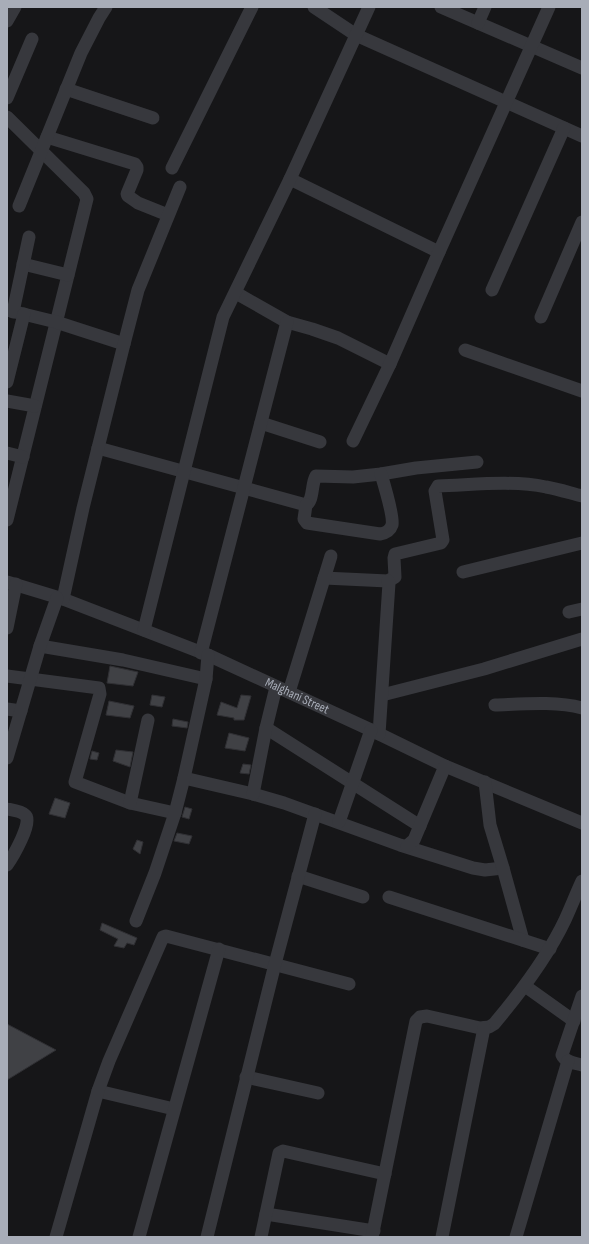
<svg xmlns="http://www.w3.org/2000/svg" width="589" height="1244" viewBox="0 0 589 1244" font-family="'Sofia Sans Condensed',sans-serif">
	<rect width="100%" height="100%" fill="#161618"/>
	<g fill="#404145" stroke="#303034">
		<path d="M110 666 138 672 133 686 107 683Z"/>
		<path d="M152 695 165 697 162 707 150 705Z"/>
		<path d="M241 695 251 696 244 720H234V718L217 715 221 702 237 708Z"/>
		<path d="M109 701 134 706 130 718 106 715Z"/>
		<path d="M173 719 188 722 187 728 172 726Z"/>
		<path d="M229 733 249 738 245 751 225 748Z"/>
		<path d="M116 750 133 752 130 767 113 761Z"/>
		<path d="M92 751 99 753 97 760 90 759Z"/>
		<path d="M243 764 251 765 249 774 240 773Z"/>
		<path d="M55 798 70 803 65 818 49 814Z"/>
		<path d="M185 807 192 809 189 819 182 817Z"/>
		<path d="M177 833 192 836 189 844 174 841Z"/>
		<path d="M137 840 143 842 140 854 133 849Z"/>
		<path d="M102 923 137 938 134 945 127 943 124 948 114 946 118 939 100 930Z"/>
		<path d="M7 1024 56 1050 7 1080Z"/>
	</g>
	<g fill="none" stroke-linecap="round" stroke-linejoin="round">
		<g stroke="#37383d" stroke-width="13">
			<path d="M314 7 356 35 582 136"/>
			<path d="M441 7 582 68"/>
			<path d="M7 21 15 7"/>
			<path d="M478 23 485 7"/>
			<path d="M66 89 153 118"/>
			<path d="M7 98 32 39"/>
			<path d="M7 117 84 193 87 199 7 520"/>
			<path d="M47 137 135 164 137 167V170L127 194 128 196 138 203 168 215"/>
			<path d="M172 168 252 7"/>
			<path d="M290 179 439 252"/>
			<path d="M19 206 81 53 99 18 106 7"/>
			<path d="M23 264 68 275"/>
			<path d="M492 290 564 128"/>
			<path d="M236 293 287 322 312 329 338 338 390 364"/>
			<path d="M7 310 56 322 124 344"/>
			<path d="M13 312 29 237"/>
			<path d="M541 317 582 222"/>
			<path d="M465 350 582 391"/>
			<path d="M7 382 24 314"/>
			<path d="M7 401 35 406"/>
			<path d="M261 423 320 442"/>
			<path d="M353 441 390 364 439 252 549 7"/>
			<path d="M98 448 306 505C314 500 311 484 316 476L353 477 381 474 416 468 477 462"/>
			<path d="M7 453 23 457"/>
			<path d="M306 505 304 519 307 523 380 534C386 533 390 531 392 525 394 517 384 484 381 474"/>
			<path d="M463 572 582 543"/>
			<path d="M324 578 388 581 395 577 394 558 395 554 441 543 443 540 435 491 438 486C473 485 511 480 546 487 558 489 570 493 582 496"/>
			<path id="s1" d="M7 582 63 599 208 655 371 730 445 766 582 823"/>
			<path d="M63 599 83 508 124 344 138 290 180 187"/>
			<path d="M569 612 582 609"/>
			<path d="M7 628 16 584"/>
			<path d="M144 630 223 317 290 179 369 7"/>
			<path d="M40 646 123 660 206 679"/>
			<path d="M201 653 287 322"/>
			<path d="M7 676 99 688 100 694 75 782 130 803 175 813"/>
			<path d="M289 692 331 556"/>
			<path d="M382 695 484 669 582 639"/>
			<path d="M495 705C523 704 556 701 582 708"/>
			<path d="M7 709 21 711"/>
			<path d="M266 728 420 826"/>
			<path d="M379 734 389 583 388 581"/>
			<path d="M7 758 40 646 57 598"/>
			<path d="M184 778 253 794 284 803 400 845 473 868 485 870 503 868"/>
			<path d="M485 782 490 825 503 868 523 940"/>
			<path d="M253 794 266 728 276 687"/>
			<path d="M130 803 148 720"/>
			<path d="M7 809C12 810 21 811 25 815 34 821 12 858 7 865"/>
			<path d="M339 822 371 730"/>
			<path d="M407 846 414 840 445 766"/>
			<path d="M298 876 363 897"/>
			<path d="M389 897 550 949"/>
			<path d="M136 921 155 873 175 813 184 778 206 679 208 655"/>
			<path d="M525 986 574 1021"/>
			<path d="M582 996 562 1055C565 1062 575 1063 582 1065"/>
			<path d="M246 1077 318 1093"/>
			<path d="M98 1091 174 1109"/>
			<path d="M266 1214 374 1231"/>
			<path d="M56 1237 98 1091 109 1061 163 937 166 936 349 984"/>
			<path d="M139 1237 219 949"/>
			<path d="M207 1237 275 964 315 814"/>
			<path d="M261 1237 279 1153 283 1151 385 1174"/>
			<path d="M372 1237 416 1021 420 1017 427 1016 480 1028 489 1027 494 1024C521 992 547 958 565 920 571 907 576 894 582 881"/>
			<path d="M442 1237 484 1028"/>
			<path d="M516 1237 568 1061"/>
		</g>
	</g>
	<g text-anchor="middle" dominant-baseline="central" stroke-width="4" stroke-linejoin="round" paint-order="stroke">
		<g font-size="13" fill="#a8adb8" stroke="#111113">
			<text stroke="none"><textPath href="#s1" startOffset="312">Malghani Street</textPath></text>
		</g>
	</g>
	<rect width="589" height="1244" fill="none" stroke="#a8adb8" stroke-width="16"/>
</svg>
